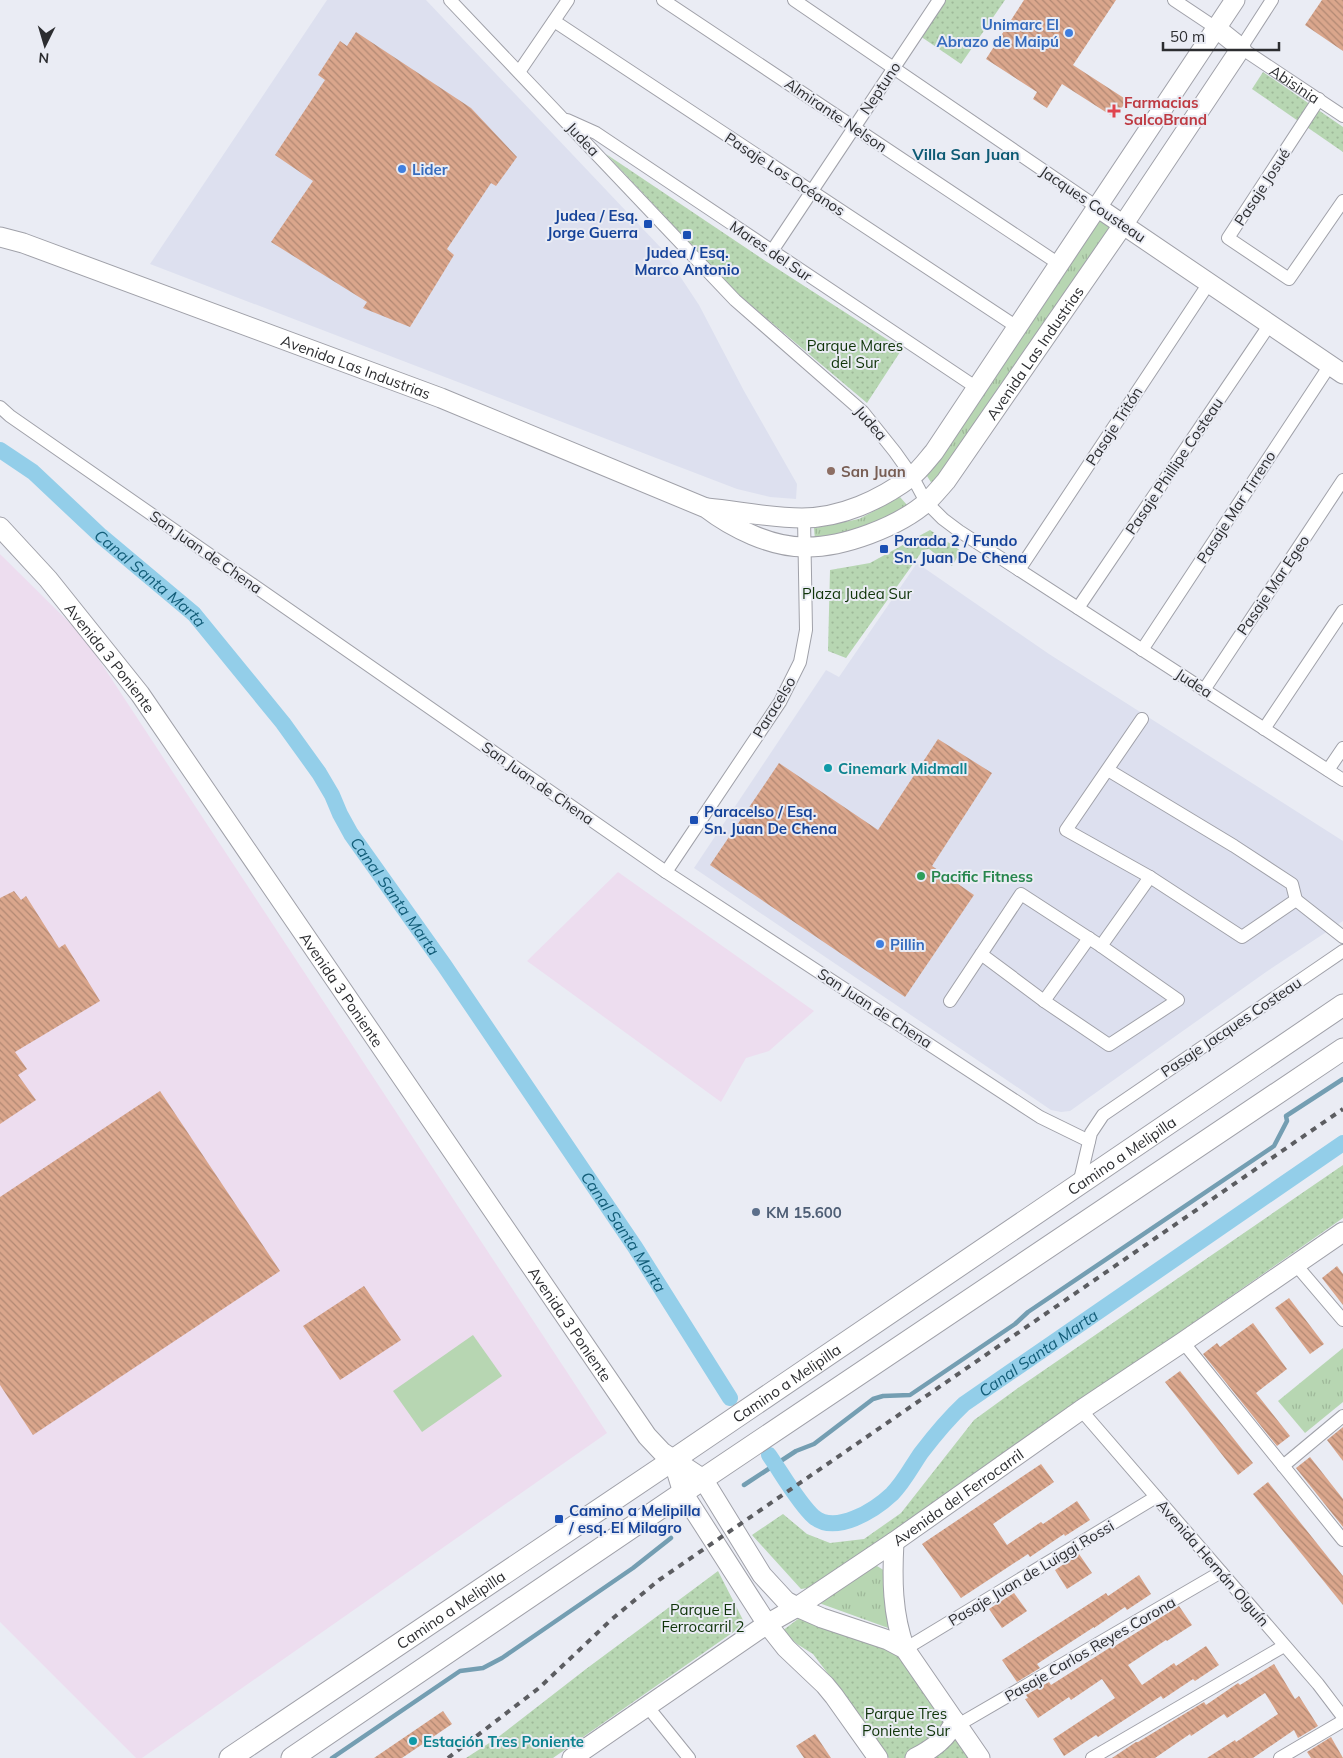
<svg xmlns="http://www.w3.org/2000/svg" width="1343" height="1758" viewBox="0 0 1343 1758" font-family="Mulish,sans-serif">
	<defs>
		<pattern id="grass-tufts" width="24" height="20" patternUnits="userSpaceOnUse" patternTransform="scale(1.25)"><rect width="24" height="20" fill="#b7d6b2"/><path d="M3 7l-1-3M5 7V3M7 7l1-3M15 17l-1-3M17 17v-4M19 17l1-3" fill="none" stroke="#9eb899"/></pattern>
		<pattern id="park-dots" width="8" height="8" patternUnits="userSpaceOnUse" patternTransform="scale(1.25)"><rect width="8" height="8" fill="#b7d6b2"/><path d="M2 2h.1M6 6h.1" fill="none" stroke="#9eb899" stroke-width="1.8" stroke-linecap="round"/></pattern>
		<pattern id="building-back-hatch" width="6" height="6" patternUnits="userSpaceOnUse" patternTransform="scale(1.25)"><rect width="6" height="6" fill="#daa68c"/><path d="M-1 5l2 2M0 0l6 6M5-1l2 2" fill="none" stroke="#b18873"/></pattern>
	</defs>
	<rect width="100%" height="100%" fill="#eaecf4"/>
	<g fill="#dde0ef">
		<path d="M327 0H426L662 249 699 305 744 391 797 484 796 499 770 497 737 489 150 264Z"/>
		<path d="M917 563 1049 654 1343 841V921L1266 972 1070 1111 1061 1112 1051 1110 694 868 826 670 839 677Z"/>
	</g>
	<g fill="#edddef">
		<path d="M0 554 84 637 607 1433 142 1758H136L0 1622Z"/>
		<path d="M618 872 814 1011 769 1051 746 1058 721 1102 527 961Z"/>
	</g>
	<g fill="url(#grass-tufts)">
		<path d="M1100 217 1113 226 934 487 927 476 945 452Z"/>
		<path d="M900 497 907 505 864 530 815 540 814 528 859 519Z"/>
		<path d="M1343 1348V1402L1305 1433 1278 1401Z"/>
		<path d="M877 1566 885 1571 891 1629 819 1603 818 1601 869 1568Z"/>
	</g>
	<g fill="url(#park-dots)">
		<path d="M945 0H1005L961 64 920 36Z"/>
		<path d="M1263 72 1343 127V152L1252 89Z"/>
		<path d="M606 154 767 262 902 349 867 403 739 295Z"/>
		<path d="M930 530 961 551 952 566 929 549 923 550 846 658 828 651 830 570 870 563Z"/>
		<path d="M1343 1165V1218L815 1587 801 1589 752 1535 783 1514 807 1534 830 1543 864 1539 901 1513 974 1420 1018 1388Z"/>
		<path d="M718 1571 743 1620 742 1626 553 1758H466L497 1738 586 1669Z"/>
		<path d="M802 1616 893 1649 974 1758H889L854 1708 813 1654 797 1644 782 1631Z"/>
	</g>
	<path fill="#b7d6b2" d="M473 1335 502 1376 422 1432 393 1391Z"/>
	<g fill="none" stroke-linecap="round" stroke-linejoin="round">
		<g stroke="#749eb2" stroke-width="4.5">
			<path d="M744 1485 796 1451 814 1444 873 1399 883 1396 910 1395 1015 1324 1028 1312 1274 1146 1287 1121 1286 1116 1343 1079"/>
			<path d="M332 1758 460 1671 483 1668 502 1658 633 1568 671 1538"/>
		</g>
		<g stroke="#93cee9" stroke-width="16">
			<path id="s1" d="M0 450 33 472 101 536 194 614 283 723 319 773 332 795 340 814 351 834 444 965 635 1247 730 1398"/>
			<path id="s2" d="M769 1455C781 1472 799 1504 814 1517 836 1535 875 1510 892 1494 904 1482 912 1466 921 1453 934 1436 949 1418 964 1404L1343 1143"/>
		</g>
	</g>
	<g fill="url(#building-back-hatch)">
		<path d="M1024 0H1116L1073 65 1127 100 1115 118 1062 84 1047 108 1033 99 1037 92 986 59Z"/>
		<path d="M1322 0H1343V51L1305 25Z"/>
		<path d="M356 32 471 108 517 157 496 186 491 183 447 249 454 255 410 327 363 308 367 302 271 242 313 181 275 155 325 80 318 75 340 41 347 46Z"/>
		<path d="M938 739 992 773 932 866 974 895 905 997 710 865 779 763 878 830Z"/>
		<path d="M14 891 21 900 26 896 59 948 65 944 100 1001 15 1052 27 1069 18 1075 36 1100 0 1124V898Z"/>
		<path d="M160 1091 280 1271 33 1435 0 1385V1197Z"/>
		<path d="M1337 1266 1343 1274V1305L1322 1278Z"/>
		<path d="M364 1286 401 1340 340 1380 303 1326Z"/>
		<path d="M1289 1298 1324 1344 1310 1354 1275 1308Z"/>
		<path d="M1253 1323 1287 1369 1256 1393 1290 1436 1277 1446 1203 1354 1217 1343 1220 1347Z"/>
		<path d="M1180 1371 1253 1463 1238 1475 1165 1382Z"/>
		<path d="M1343 1427V1461L1327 1440Z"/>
		<path d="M1310 1457 1343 1499V1527L1296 1468Z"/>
		<path d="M1041 1464 1054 1482 993 1524 1007 1545 1041 1522 1043 1524 1077 1501 1090 1520 1065 1536 1064 1534 1030 1557 1028 1554 961 1598 922 1544Z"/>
		<path d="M1268 1482 1343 1576V1605L1253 1494Z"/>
		<path d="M1079 1554 1092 1573 1067 1589 1055 1570Z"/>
		<path d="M1139 1575 1151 1594 1127 1610 1125 1607 1094 1628V1627L1037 1664 1040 1668 1017 1682 1002 1660 1106 1593 1108 1596Z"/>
		<path d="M1014 1593 1027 1611 1002 1628 989 1609Z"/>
		<path d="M1179 1606 1192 1625 1167 1641 1166 1640 1128 1665 1142 1685 1174 1663 1176 1666 1206 1646 1219 1665 1195 1681 1193 1679 1163 1699 1161 1696 1098 1737 1096 1735 1064 1756 1053 1739 1115 1698 1102 1679 1071 1700 1069 1697 1038 1718 1025 1699 1028 1698 1026 1695 1049 1682 1051 1685 1114 1645 1115 1646Z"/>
		<path d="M1274 1664 1295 1699 1299 1696 1318 1726 1298 1738 1294 1730 1253 1758H1207L1235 1740 1236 1742 1278 1714 1265 1693 1227 1718 1224 1714 1191 1736 1190 1734 1155 1758H1112L1136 1742H1138L1204 1702 1206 1705 1238 1683 1240 1685Z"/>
		<path d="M443 1711 452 1724 402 1758H374Z"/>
		<path d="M815 1734 831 1758H804L796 1746Z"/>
		<path d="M1331 1737 1343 1758H1311L1307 1752Z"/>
	</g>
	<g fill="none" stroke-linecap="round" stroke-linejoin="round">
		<defs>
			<g id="street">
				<path d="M450 0 735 300 863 412 895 452 912 476 926 502 943 519 959 531 1343 780"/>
				<path d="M663 0 1059 264"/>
				<path d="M794 0 1097 207"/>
				<path d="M1174 0 1216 28"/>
				<path id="s3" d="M1272 0 1241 48 1343 116"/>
				<path d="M554 21 1017 327"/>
				<path d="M519 72 568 0"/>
				<path d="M1319 99 1228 238 1289 279 1343 201"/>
				<path d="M567 120 596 133 977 388"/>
				<path d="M772 251 939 0"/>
				<path d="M0 407 10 416 666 872 1040 1117 1089 1141"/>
				<path d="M1019 570 1209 283"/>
				<path d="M1078 608 1270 324"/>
				<path d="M1142 650 1330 365"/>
				<path d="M1204 690 1343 480"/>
				<path d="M1142 719 1066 830 1150 877 1242 937 1296 900"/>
				<path d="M1264 729 1343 611"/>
				<path d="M1108 770 1234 846 1292 884 1296 900"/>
				<path d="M1328 770 1343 748"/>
				<path d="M666 872 780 702 800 662 806 630 804 518"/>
				<path d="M1296 900 1343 937"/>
				<path d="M1101 946 1150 877"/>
				<path d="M950 1001 1021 894 1101 946 1178 1000 1109 1045 1044 1001 981 954"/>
				<path d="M1044 1001 1089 938"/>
				<path d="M1079 1184 1091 1133 1103 1115 1343 951"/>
				<path d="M1296 1265 1343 1320"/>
				<path d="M1183 1342 1343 1540"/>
				<path d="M1081 1410 1318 1684 1343 1717"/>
				<path d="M1283 1466 1343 1416"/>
				<path d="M905 1649 1156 1497"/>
				<path d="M647 1706 689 1758"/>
				<path d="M958 1725 1221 1572"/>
				<path d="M1092 1758 1284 1646"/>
				<path d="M1280 1758 1343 1721"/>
			</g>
			<g id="secondary">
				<path d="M1097 207 1343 374"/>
				<path id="s4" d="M0 237 23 243 441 398 706 508C732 528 771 547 804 547 842 548 899 527 928 501 934 495 940 488 946 481L1123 225 1241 48 1216 28"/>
				<path d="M707 508C738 511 770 518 802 518 841 518 880 500 911 477 920 470 927 460 934 452L1235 0"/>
				<path id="s5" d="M0 527 48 579 140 694 647 1436 662 1452 703 1479 762 1575 786 1601 797 1607 822 1618 888 1640 905 1649 980 1758"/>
				<path d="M673 1460 683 1493 767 1624 786 1648 825 1685 834 1696 878 1758"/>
				<path d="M894 1542C892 1578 892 1614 905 1649"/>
				<path id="s6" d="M572 1758 767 1624 797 1607 894 1542 1081 1410 1183 1342 1343 1232"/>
				<path d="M915 1758C932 1749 947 1739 955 1721"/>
			</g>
			<g id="primary">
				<path id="s7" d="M230 1758 673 1460 1343 1005"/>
				<path d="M292 1758 703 1479 1343 1049"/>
			</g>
		</defs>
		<use href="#street" stroke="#a0a1a9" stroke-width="14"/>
		<use href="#secondary" stroke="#a0a1a9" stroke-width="21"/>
		<use href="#primary" stroke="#a0a1a9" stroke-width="23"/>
		<use href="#street" stroke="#fff" stroke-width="12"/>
		<use href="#secondary" stroke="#fff" stroke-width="19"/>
		<use href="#primary" stroke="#fff" stroke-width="21"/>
		<path stroke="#5c5d61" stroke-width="4" stroke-dasharray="6 6" stroke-linecap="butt" d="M448 1758 539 1688 612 1619 659 1580 1343 1109"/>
	</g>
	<g fill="#3f7fe0" stroke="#eaecf4" stroke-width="2">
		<circle cx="1069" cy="33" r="5"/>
		<circle cx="402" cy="169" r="5"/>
		<circle cx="880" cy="944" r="5"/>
	</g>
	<path fill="#e0444e" stroke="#eaecf4" stroke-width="2" d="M1111.5 103.5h5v5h5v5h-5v5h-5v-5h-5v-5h5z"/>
	<g fill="#1a4fb4" stroke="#eaecf4" stroke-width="2">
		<rect x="643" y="219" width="10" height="10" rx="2.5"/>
		<rect x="682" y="230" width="10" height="10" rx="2.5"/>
		<rect x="879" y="544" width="10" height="10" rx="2.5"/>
		<rect x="689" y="815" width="10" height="10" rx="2.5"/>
		<rect x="554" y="1514" width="10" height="10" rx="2.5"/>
	</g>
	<circle fill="#8d6e63" stroke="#eaecf4" stroke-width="2" cx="831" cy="471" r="5"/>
	<g fill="#0f9aa8" stroke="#eaecf4" stroke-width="2">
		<circle cx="828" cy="768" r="5"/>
		<circle cx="413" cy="1741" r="5"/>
	</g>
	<circle fill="#2e9e5b" stroke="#eaecf4" stroke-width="2" cx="921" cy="876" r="5"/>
	<circle fill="#5c6f8a" stroke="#eaecf4" stroke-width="2" cx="756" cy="1212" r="5"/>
	<g text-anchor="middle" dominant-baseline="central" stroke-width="4" stroke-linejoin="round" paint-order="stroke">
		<g font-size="15" font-weight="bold" fill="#366cbe" stroke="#eaecf4" text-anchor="start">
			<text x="1059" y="24" text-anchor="end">Unimarc El<tspan x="1059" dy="17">Abrazo de Maipú</tspan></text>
			<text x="412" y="169">Lider</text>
			<text x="890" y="944">Pillin</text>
		</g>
		<g font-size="15" fill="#2c2d30" stroke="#eaecf4">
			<text stroke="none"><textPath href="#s3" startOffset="122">Abisinia</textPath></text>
			<text transform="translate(880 88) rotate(-56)">Neptuno</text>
			<text transform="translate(836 115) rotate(34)">Almirante Nelson</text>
			<text transform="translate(583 139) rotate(47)">Judea</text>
			<text transform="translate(785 174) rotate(33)">Pasaje Los Océanos</text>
			<text transform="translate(1262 187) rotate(-57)">Pasaje Josué</text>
			<text transform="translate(1093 204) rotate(34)">Jacques Cousteau</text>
			<text transform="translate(771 251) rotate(34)">Mares del Sur</text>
			<text stroke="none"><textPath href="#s4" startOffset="1181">Avenida Las Industrias</textPath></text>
			<text stroke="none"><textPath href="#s4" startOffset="379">Avenida Las Industrias</textPath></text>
			<text transform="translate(871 423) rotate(49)">Judea</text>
			<text transform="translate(1114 426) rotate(-57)">Pasaje Tritón</text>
			<text transform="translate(1174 466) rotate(-56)">Pasaje Phillipe Costeau</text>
			<text transform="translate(1236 507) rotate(-57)">Pasaje Mar Tirreno</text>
			<text transform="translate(206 552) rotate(35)">San Juan de Chena</text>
			<text transform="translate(1273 585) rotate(-56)">Pasaje Mar Egeo</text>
			<text stroke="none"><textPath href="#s5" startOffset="171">Avenida 3 Poniente</textPath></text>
			<text transform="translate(1194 683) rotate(33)">Judea</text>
			<text transform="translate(774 707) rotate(-59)">Paracelso</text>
			<text transform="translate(538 783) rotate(35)">San Juan de Chena</text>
			<text stroke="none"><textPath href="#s5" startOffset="576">Avenida 3 Poniente</textPath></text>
			<text transform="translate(875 1008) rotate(33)">San Juan de Chena</text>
			<text transform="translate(1231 1027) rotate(-34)">Pasaje Jacques Costeau</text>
			<text stroke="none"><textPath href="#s7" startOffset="1076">Camino a Melipilla</textPath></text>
			<text stroke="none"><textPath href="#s5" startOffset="981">Avenida 3 Poniente</textPath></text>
			<text stroke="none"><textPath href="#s7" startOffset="671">Camino a Melipilla</textPath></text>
			<text stroke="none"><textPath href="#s6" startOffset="466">Avenida del Ferrocarril</textPath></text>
			<text transform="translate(1213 1563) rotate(49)">Avenida Hernán Olguín</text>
			<text transform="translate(1031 1573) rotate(-31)">Pasaje Juan de Luiggi Rossi</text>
			<text stroke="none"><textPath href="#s7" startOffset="266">Camino a Melipilla</textPath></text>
			<text transform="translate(1090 1649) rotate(-30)">Pasaje Carlos Reyes Corona</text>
		</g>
		<g font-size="15" font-weight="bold" fill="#be3a42" stroke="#eaecf4" text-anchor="start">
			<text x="1124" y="102">Farmacias<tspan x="1124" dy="17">SalcoBrand</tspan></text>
		</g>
		<g font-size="15" font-weight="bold" fill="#164399" stroke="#eaecf4" text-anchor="start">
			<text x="638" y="215" text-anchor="end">Judea / Esq.<tspan x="638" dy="17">Jorge Guerra</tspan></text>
			<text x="687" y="252" text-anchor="middle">Judea / Esq.<tspan x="687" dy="17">Marco Antonio</tspan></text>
			<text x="894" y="540">Parada 2 / Fundo<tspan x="894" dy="17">Sn. Juan De Chena</tspan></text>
			<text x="704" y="811">Paracelso / Esq.<tspan x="704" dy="17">Sn. Juan De Chena</tspan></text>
			<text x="569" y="1510">Camino a Melipilla<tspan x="569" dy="17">/ esq. El Milagro</tspan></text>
		</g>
		<g font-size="15" fill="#0f3409" stroke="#eaecf4">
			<text x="855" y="345">Parque Mares<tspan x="855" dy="17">del Sur</tspan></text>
			<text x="857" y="593">Plaza Judea Sur</text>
			<text x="703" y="1609">Parque El<tspan x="703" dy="17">Ferrocarril 2</tspan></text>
			<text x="906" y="1713">Parque Tres<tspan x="906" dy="17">Poniente Sur</tspan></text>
		</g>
		<g font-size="15" font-weight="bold" fill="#785e54" stroke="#eaecf4" text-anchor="start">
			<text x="841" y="471">San Juan</text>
		</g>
		<g font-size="15" font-weight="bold" fill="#0d838f" stroke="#eaecf4" text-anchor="start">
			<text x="838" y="768">Cinemark Midmall</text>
			<text x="423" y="1741">Estación Tres Poniente</text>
		</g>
		<g font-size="15" font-weight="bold" fill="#27864d" stroke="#eaecf4" text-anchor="start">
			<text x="931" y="876">Pacific Fitness</text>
		</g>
		<g font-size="15" font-weight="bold" fill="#4e5e75" stroke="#eaecf4" text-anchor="start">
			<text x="766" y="1212">KM 15.600</text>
		</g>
		<g font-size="16" font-weight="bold" fill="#0d5a74" stroke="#eaecf4">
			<text x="966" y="154">Villa San Juan</text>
		</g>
		<g font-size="16" font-style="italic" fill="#125d78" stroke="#eaecf4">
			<text stroke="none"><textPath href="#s1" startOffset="198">Canal Santa Marta</textPath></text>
			<text stroke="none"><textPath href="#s1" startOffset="602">Canal Santa Marta</textPath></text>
			<text stroke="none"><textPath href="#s1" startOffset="1008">Canal Santa Marta</textPath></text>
			<text stroke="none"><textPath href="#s2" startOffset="370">Canal Santa Marta</textPath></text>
		</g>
	</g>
	<g transform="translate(45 45) rotate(185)" stroke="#eaecf4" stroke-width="4" paint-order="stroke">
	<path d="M0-4L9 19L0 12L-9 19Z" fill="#2c2d30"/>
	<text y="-8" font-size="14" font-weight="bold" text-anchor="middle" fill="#2c2d30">N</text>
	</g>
	<path d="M1163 42v8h116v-8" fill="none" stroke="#2c2d30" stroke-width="2.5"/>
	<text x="1170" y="42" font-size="15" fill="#2c2d30" stroke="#eaecf4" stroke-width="4" paint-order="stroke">50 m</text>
</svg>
